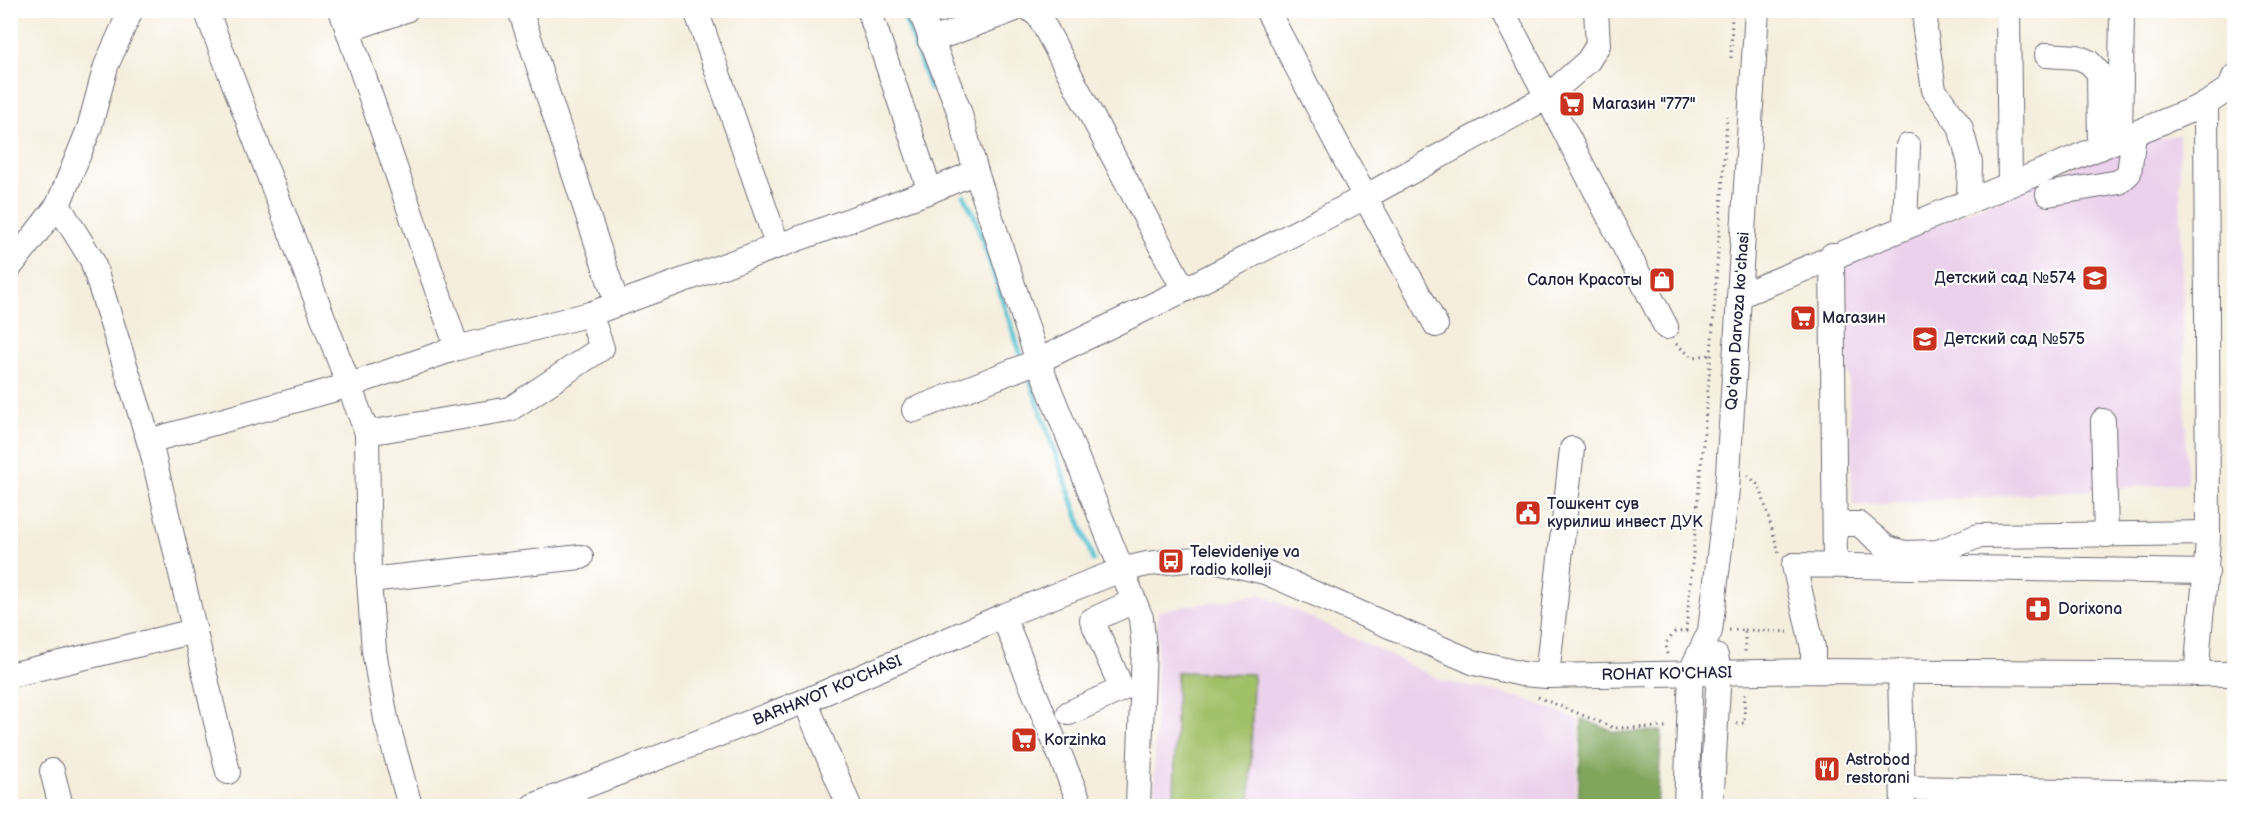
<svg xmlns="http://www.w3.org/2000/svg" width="2245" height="817" viewBox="0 0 2245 817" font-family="'Balsamiq Sans',sans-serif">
	<rect width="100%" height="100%" fill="#fff"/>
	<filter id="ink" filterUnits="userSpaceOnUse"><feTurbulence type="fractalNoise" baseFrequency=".0167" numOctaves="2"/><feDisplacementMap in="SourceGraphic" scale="12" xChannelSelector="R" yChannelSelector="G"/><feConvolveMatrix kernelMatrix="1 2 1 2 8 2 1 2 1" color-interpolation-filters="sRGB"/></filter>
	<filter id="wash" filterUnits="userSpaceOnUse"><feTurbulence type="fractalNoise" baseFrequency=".008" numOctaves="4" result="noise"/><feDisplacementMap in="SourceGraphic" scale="24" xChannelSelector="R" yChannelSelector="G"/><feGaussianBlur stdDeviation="1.35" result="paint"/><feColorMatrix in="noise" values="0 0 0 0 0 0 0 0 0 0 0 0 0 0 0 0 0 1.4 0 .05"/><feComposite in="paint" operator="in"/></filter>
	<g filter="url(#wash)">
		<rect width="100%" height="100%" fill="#f5eedd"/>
		<g fill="#ebd1eb">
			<path d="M2179 135 2187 483 1853 506 1845 263 2137 141Z"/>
			<path d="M1261 594 1443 681 1526 699 1579 720 1576 806H1154L1158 611Z"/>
		</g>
		<g fill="#a0c068" stroke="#617152" stroke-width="1.5">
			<path d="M1177 672 1253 674 1250 806H1174Z"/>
			<path d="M1957 799 2036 800V806H1957Z"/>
		</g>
		<path fill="#80a65c" stroke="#51644c" stroke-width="1.5" d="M1582 719 1615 732 1662 731 1657 806H1578Z"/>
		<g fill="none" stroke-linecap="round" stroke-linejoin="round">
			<g stroke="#59c4d4" stroke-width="5">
				<path d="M902 10 930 89"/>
				<path d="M964 196 974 215 1023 361"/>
				<path d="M1027 372 1093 560"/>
			</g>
		</g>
	</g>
	<g filter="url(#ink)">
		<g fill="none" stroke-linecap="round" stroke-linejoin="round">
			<defs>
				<g id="minor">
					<path d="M206 10 367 433 369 580 374 651 386 719 410 806"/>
					<path d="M341 10 457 348 590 314"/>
					<path d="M520 10 617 304"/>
					<path d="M696 10 777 244"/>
					<path d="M869 10 930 191"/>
					<path d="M920 10 959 111 976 172 1038 361 1141 618 1144 648 1138 806"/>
					<path d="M1031 10 1039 16 1184 290"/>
					<path d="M1267 10 1365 197 1436 325"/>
					<path d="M1502 10 1666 327"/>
					<path d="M1926 10 1925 30 1934 90 1960 126 1970 163 1969 199"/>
					<path d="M2008 10 2010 184"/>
					<path d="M348 30 406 10"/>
					<path d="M930 41 1013 10"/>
					<path d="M2047 55 2077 57 2089 62 2099 73 2100 148"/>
					<path d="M2120 140 2122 10"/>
					<path d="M2048 194 2119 182 2129 173 2134 135"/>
					<path d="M58 205 92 260 152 451 228 772"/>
					<path d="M1905 225 1908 146"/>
					<path d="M1832 255 1835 564"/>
					<path d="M10 267 58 205 89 129 106 66 131 10"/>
					<path d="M1741 295 2206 104 2231 87 2234 77"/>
					<path d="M914 410 1038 361 1184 290 1365 197 1547 97 1588 61 1598 45 1596 10"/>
					<path d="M2103 421 2106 535"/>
					<path d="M367 433 510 409 602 348 590 314 930 191 976 172"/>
					<path d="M149 441 350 385 457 348"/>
					<path d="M1835 524H1859L1887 548 1905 553 1938 552 1978 536 2208 533"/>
					<path d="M369 580 581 557"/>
					<path d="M1003 616 1081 806"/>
					<path d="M1813 671V648L1794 565 2207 572"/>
					<path d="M1900 671 1903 806"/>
					<path d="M2197 674C2198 626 2207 580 2208 533L2206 104"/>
					<path d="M10 675 195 631"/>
					<path d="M1547 676 1572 449"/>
					<path d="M805 701 849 806"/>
					<path d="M1069 713 1122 689 1092 620 1134 601"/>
					<path d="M52 771 61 806"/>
					<path d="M1904 788 2234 794"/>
					<path id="s1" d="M533 806 805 701 1003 616 1121 570 1147 564 1195 559 1218 561 1265 572 1475 663 1522 674 1547 676 1813 671 2234 674"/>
					<path d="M1686 806 1691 671 1710 631 1727 489 1757 10"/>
					<path d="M1711 806 1719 671 1716 656"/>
				</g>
			</defs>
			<use href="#minor" stroke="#6c6974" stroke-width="26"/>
			<g stroke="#6c6974" stroke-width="3" stroke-dasharray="1.5 4.5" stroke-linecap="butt">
				<path d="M1731 58 1732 10"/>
				<path d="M1676 344 1692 357 1711 355"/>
				<path d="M1748 475 1760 487 1779 554"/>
				<path d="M1729 630H1745V652"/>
				<path d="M1745 630 1788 632"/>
				<path d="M1686 631 1711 355 1727 116"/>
				<path d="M1667 654 1666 643 1675 632 1688 631"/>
				<path d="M1538 697 1614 728 1669 727"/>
				<path d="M1736 723H1744L1745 692"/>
			</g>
			<use href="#minor" stroke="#fff" stroke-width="24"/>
		</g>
	</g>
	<defs>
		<symbol id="supermarket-square" viewBox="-11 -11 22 22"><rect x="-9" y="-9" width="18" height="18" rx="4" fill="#c8321e" stroke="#fff"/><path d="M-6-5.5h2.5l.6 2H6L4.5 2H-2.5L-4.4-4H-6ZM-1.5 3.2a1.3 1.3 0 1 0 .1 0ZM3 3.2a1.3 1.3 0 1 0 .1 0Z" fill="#fff"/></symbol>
		<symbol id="school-square" viewBox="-11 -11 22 22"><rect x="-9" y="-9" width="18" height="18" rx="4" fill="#c8321e" stroke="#fff"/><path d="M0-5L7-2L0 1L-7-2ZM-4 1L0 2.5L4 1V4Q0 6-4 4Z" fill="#fff"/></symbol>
		<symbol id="shop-square" viewBox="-11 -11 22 22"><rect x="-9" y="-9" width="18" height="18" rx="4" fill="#c8321e" stroke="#fff"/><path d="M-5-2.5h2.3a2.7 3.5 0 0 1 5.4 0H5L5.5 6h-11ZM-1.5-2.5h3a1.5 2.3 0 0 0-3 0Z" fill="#fff"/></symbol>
		<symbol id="civic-square" viewBox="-11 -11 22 22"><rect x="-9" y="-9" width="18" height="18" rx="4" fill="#c8321e" stroke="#fff"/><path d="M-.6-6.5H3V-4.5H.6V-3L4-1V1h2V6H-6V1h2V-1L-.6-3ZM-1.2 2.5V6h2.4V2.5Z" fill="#fff"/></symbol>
		<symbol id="bus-square" viewBox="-11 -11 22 22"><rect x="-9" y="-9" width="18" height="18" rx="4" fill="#c8321e" stroke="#fff"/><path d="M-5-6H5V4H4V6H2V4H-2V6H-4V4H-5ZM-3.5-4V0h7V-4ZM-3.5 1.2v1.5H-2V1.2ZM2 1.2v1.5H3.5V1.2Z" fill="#fff"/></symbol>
		<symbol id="pharmacy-square" viewBox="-11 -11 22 22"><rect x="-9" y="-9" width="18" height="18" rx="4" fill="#c8321e" stroke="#fff"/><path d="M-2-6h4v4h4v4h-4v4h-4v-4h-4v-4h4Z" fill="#fff"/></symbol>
		<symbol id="restaurant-square" viewBox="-11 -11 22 22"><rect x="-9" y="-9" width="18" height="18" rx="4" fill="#c8321e" stroke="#fff"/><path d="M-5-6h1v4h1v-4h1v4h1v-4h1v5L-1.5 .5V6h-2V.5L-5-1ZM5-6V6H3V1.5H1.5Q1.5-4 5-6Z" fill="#fff"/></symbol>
	</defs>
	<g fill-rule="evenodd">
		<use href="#supermarket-square" x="1557" y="89" width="30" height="30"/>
		<use href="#school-square" x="2080" y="263" width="30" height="30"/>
		<use href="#shop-square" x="1647" y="265" width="30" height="30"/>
		<use href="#supermarket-square" x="1788" y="303" width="30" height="30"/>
		<use href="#school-square" x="1910" y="324" width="30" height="30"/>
		<use href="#civic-square" x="1513" y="498" width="30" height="30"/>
		<use href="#bus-square" x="1156" y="546" width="30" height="30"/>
		<use href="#pharmacy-square" x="2023" y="594" width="30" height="30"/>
		<use href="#supermarket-square" x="1009" y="725" width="30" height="30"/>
		<use href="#restaurant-square" x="1812" y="754" width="30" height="30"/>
	</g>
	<g text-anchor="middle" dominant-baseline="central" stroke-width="4.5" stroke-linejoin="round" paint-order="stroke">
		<g font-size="16" fill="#22223b" stroke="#fff" text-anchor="start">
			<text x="1592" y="104">Магазин "777"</text>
			<text x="2076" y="278" text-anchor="end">Детский сад №574</text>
			<text x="1642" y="280" text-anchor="end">Салон Красоты</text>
			<text x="1822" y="318">Магазин</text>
			<text x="1944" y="339">Детский сад №575</text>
			<text x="1547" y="504">Тошкент сув<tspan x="1547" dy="18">курилиш инвест ДУК</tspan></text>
			<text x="1190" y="552">Televideniye va<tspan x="1190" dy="18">radio kolleji</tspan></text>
			<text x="2058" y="609">Dorixona</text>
			<text x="1044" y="740">Korzinka</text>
			<text x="1846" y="760">Astrobod<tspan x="1846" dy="18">restorani</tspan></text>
		</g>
		<g font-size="16" fill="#22223b" stroke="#fff">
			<text transform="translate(1738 321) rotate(-86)">Qoʻqon Darvoza koʻchasi</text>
			<text stroke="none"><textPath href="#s1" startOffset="1202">ROHAT KO'CHASI</textPath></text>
			<text stroke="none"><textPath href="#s1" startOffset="316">BARHAYOT KO'CHASI</textPath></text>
		</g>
	</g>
	<rect width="2245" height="817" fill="none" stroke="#fff" stroke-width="36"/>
</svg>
